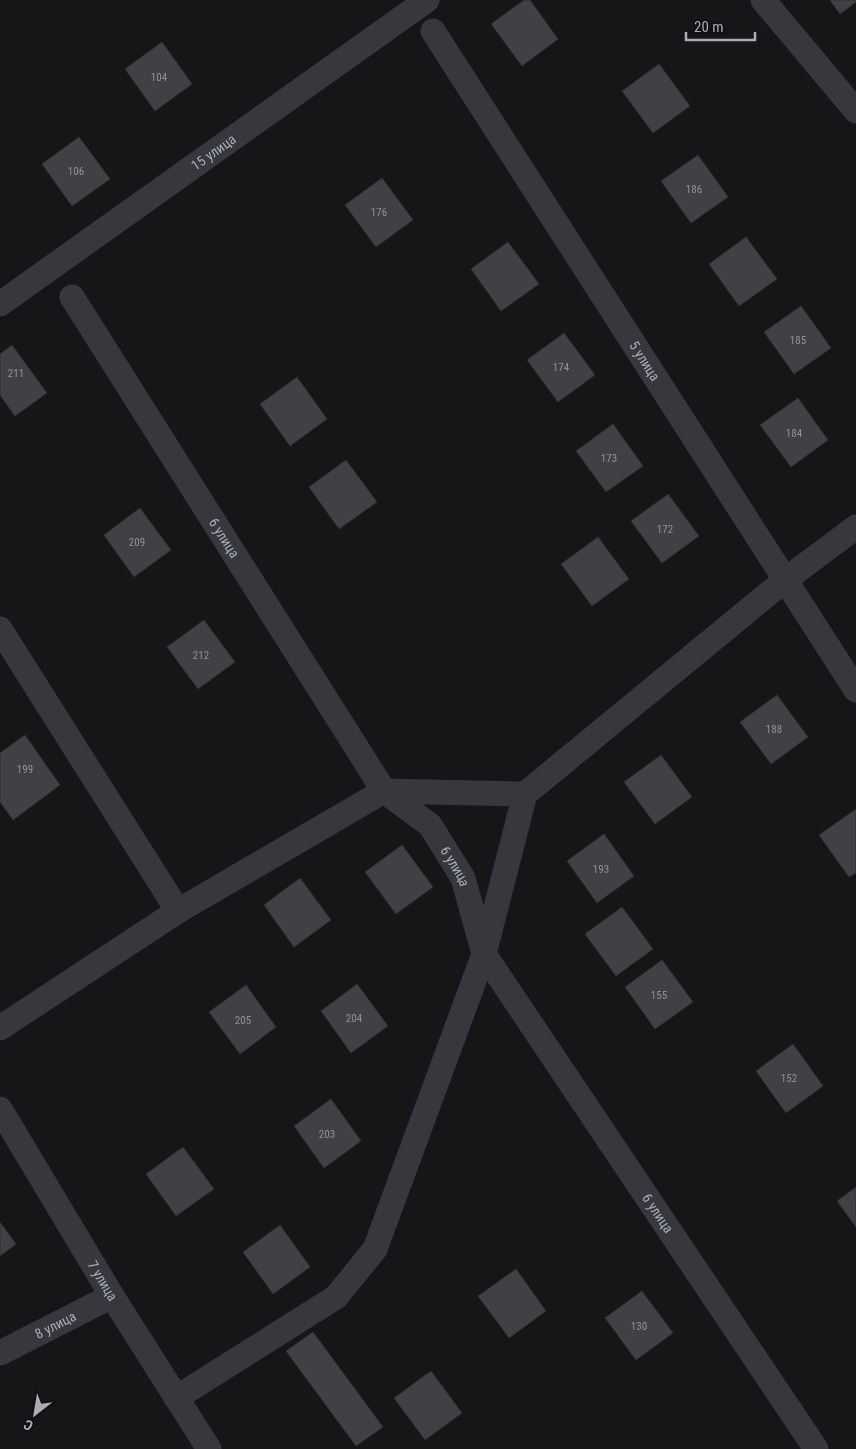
<svg xmlns="http://www.w3.org/2000/svg" width="856" height="1449" viewBox="0 0 856 1449" font-family="'Roboto Condensed',sans-serif">
	<rect width="100%" height="100%" fill="#161618"/>
	<g fill="#404145" stroke="#303034">
		<path d="M524 0H530L558 39 522 66 491 24Z"/>
		<path d="M830 0H856V2L840 14Z"/>
		<path d="M162 42 192 84 155 111 125 69Z"/>
		<path d="M659 64 690 106 653 133 622 91Z"/>
		<path d="M79 137 110 179 72 206 42 164Z"/>
		<path d="M698 155 728 197 691 223 661 181Z"/>
		<path d="M382 178 413 220 376 247 345 205Z"/>
		<path d="M746 237 777 279 739 306 709 264Z"/>
		<path d="M508 242 539 284 501 311 471 269Z"/>
		<path d="M801 306 831 348 794 374 764 332Z"/>
		<path d="M564 333 595 375 558 402 527 360Z"/>
		<path d="M12 345 47 393 15 416 0 395V354Z"/>
		<path d="M297 377 327 419 290 446 260 404Z"/>
		<path d="M798 398 828 440 791 467 760 425Z"/>
		<path d="M613 424 643 466 606 492 576 451Z"/>
		<path d="M346 460 377 502 339 529 309 487Z"/>
		<path d="M668 494 699 536 662 563 631 521Z"/>
		<path d="M140 508 171 550 134 577 104 535Z"/>
		<path d="M598 537 629 579 592 606 561 564Z"/>
		<path d="M204 620 235 662 198 689 167 647Z"/>
		<path d="M777 695 808 737 771 764 740 722Z"/>
		<path d="M25 735 60 785 13 820 0 802V753Z"/>
		<path d="M661 755 692 797 655 824 624 782Z"/>
		<path d="M856 809V873L849 877 819 835Z"/>
		<path d="M604 834 634 876 597 903 567 861Z"/>
		<path d="M402 845 433 887 396 914 365 872Z"/>
		<path d="M300 878 331 920 294 947 264 905Z"/>
		<path d="M622 907 653 949 616 976 585 934Z"/>
		<path d="M662 960 693 1002 655 1029 625 987Z"/>
		<path d="M357 984 388 1026 351 1053 321 1011Z"/>
		<path d="M246 985 276 1027 240 1054 209 1012Z"/>
		<path d="M793 1044 823 1086 786 1113 756 1071Z"/>
		<path d="M331 1099 361 1141 324 1168 294 1126Z"/>
		<path d="M183 1147 214 1189 176 1216 146 1174Z"/>
		<path d="M856 1187V1227L837 1201Z"/>
		<path d="M0 1222 16 1244 0 1256Z"/>
		<path d="M280 1225 310 1267 273 1294 243 1252Z"/>
		<path d="M516 1269 546 1311 509 1338 478 1296Z"/>
		<path d="M642 1291 673 1333 636 1360 605 1318Z"/>
		<path d="M313 1332 383 1427 356 1446 286 1351Z"/>
		<path d="M431 1371 462 1413 425 1440 394 1398Z"/>
	</g>
	<g fill="none" stroke-linecap="round" stroke-linejoin="round">
		<g stroke="#37383d" stroke-width="25">
			<path d="M763 0 856 111"/>
			<path id="s1" d="M433 31 856 690"/>
			<path id="s2" d="M72 297 384 791 430 825 463 878 484 954 816 1449"/>
			<path id="s3" d="M0 304 427 0"/>
			<path d="M0 629 178 911"/>
			<path d="M0 1028 178 911 384 791 525 794"/>
			<path id="s4" d="M0 1109 112 1296 209 1449"/>
			<path id="s5" d="M0 1353 112 1296"/>
			<path d="M176 1398 336 1297 375 1249 484 954 525 794 785 580 856 527"/>
		</g>
	</g>
	<g text-anchor="middle" dominant-baseline="central" stroke-width="4" stroke-linejoin="round" paint-order="stroke">
		<g font-size="11" fill="#8e929b">
			<text x="159" y="77">104</text>
			<text x="76" y="171">106</text>
			<text x="694" y="189">186</text>
			<text x="379" y="212">176</text>
			<text x="798" y="340">185</text>
			<text x="561" y="367">174</text>
			<text x="16" y="373">211</text>
			<text x="794" y="433">184</text>
			<text x="609" y="458">173</text>
			<text x="665" y="529">172</text>
			<text x="137" y="542">209</text>
			<text x="201" y="655">212</text>
			<text x="774" y="729">188</text>
			<text x="25" y="769">199</text>
			<text x="601" y="869">193</text>
			<text x="659" y="995">155</text>
			<text x="354" y="1018">204</text>
			<text x="243" y="1020">205</text>
			<text x="789" y="1078">152</text>
			<text x="327" y="1134">203</text>
			<text x="639" y="1326">130</text>
		</g>
		<g font-size="14" fill="#a8adb8" stroke="#111113">
			<text stroke="none"><textPath href="#s3" startOffset="262">15 улица</textPath></text>
			<text stroke="none"><textPath href="#s1" startOffset="392">5 улица</textPath></text>
			<text stroke="none"><textPath href="#s2" startOffset="285">6 улица</textPath></text>
			<text stroke="none"><textPath href="#s2" startOffset="690">6 улица</textPath></text>
			<text stroke="none"><textPath href="#s2" startOffset="1095">6 улица</textPath></text>
			<text stroke="none"><textPath href="#s4" startOffset="200">7 улица</textPath></text>
			<text stroke="none"><textPath href="#s5" startOffset="62">8 улица</textPath></text>
		</g>
	</g>
	<g transform="translate(35 1414) rotate(211)" stroke="#111113" stroke-width="4" paint-order="stroke">
	<path d="M0-4L9 19L0 12L-9 19Z" fill="#a8adb8"/>
	<text y="-8" font-size="14" font-weight="bold" text-anchor="middle" fill="#a8adb8">С</text>
	</g>
	<path d="M686 32v8h69v-8" fill="none" stroke="#a8adb8" stroke-width="2.5"/>
	<text x="694" y="32" font-size="15" fill="#a8adb8" stroke="#111113" stroke-width="4" paint-order="stroke">20 m</text>
</svg>
